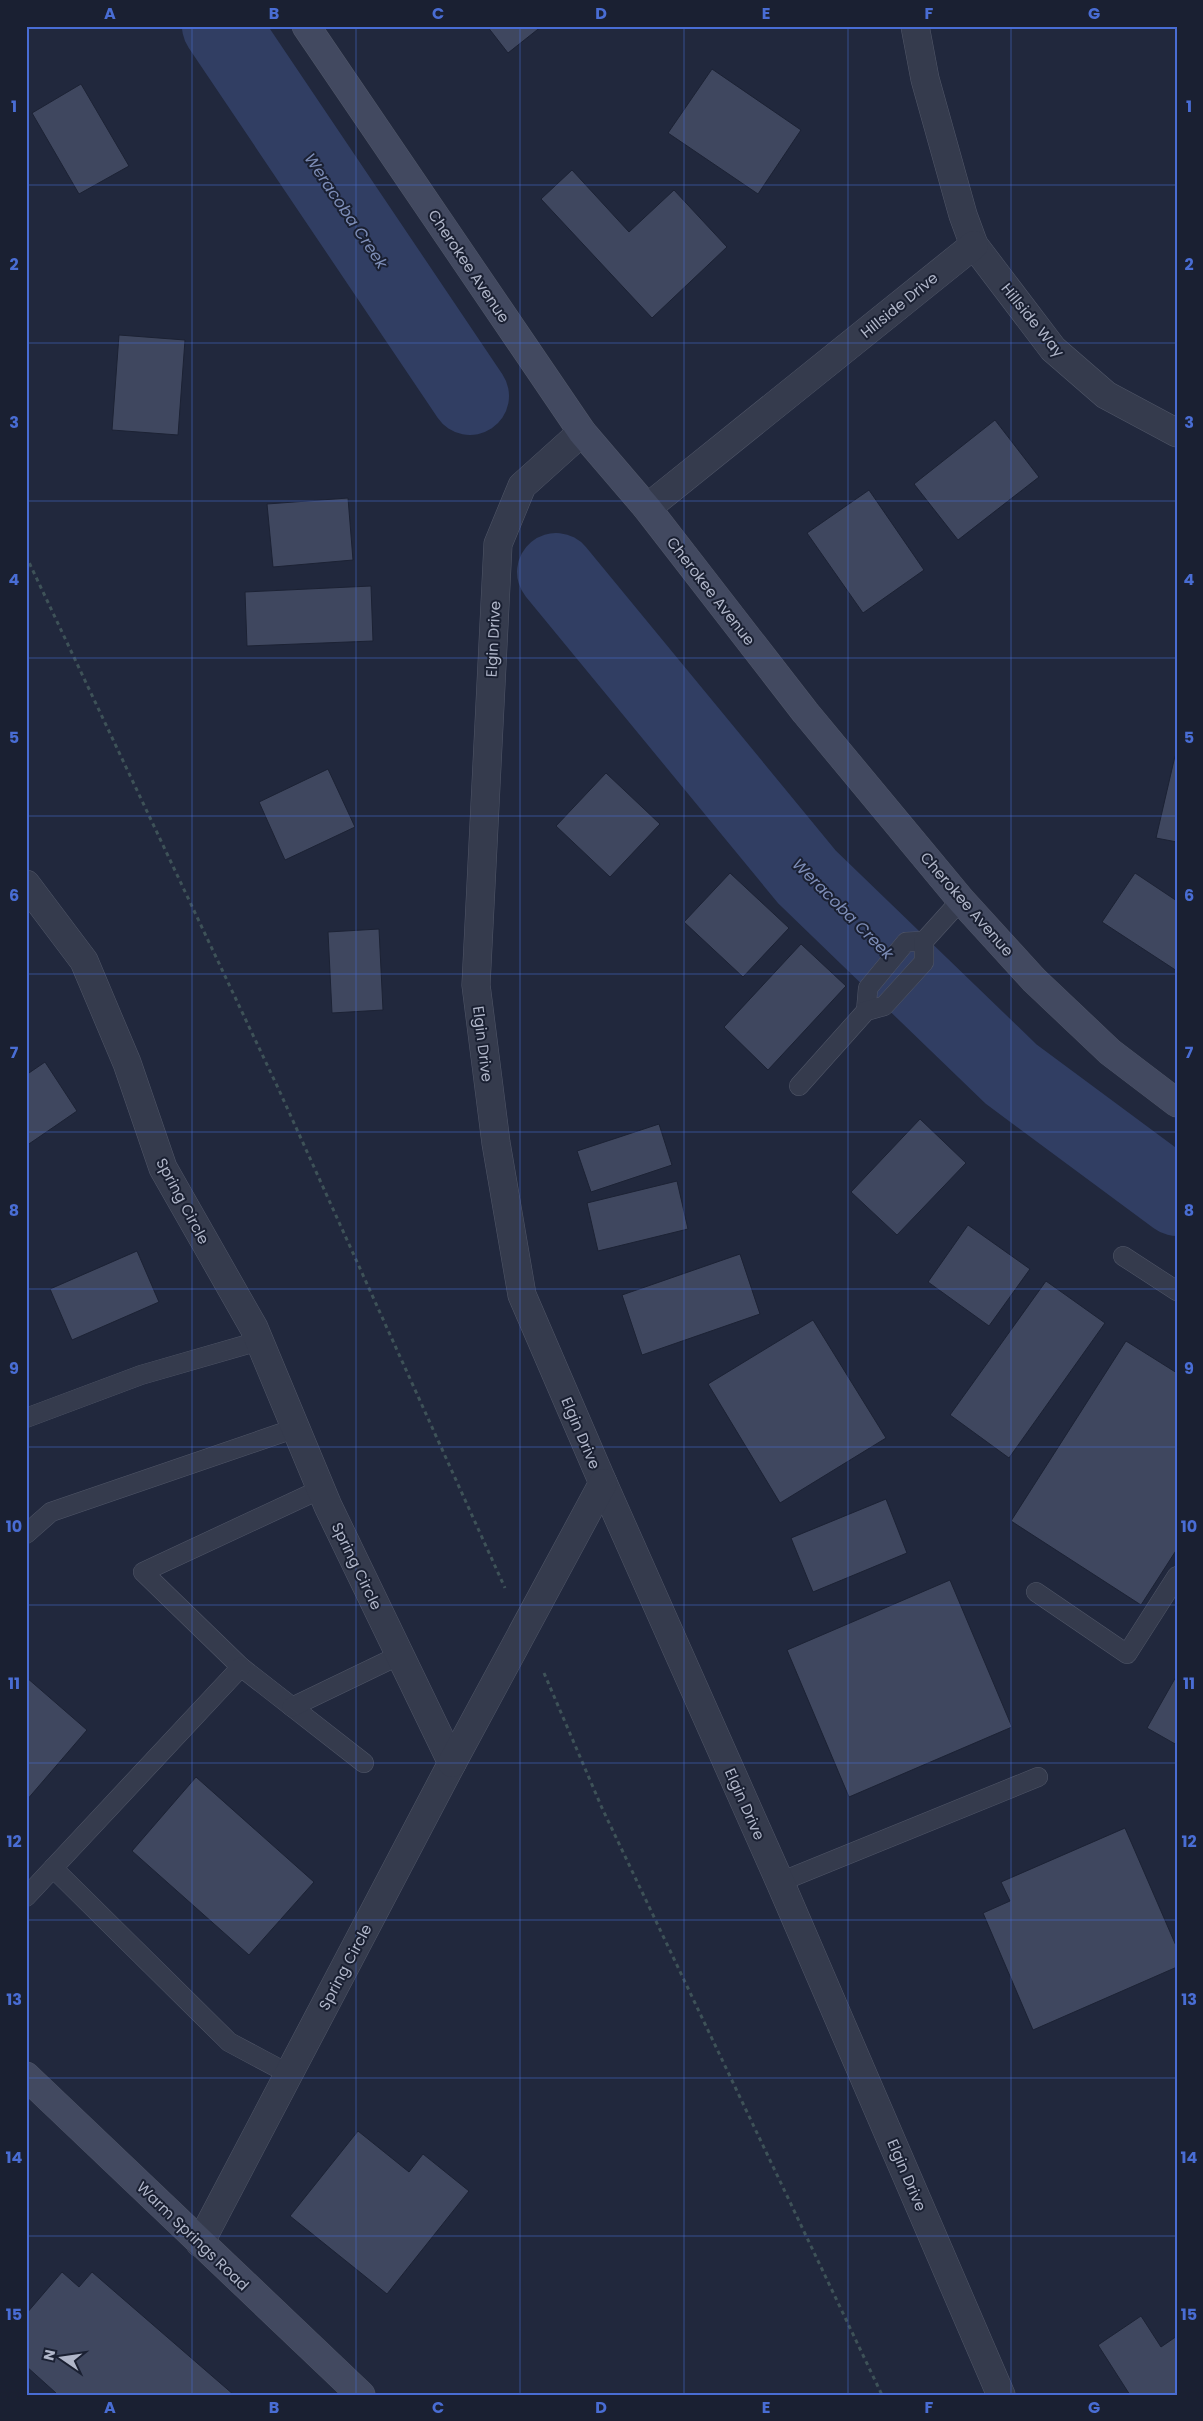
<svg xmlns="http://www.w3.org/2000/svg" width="1203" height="2421" viewBox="0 0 1203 2421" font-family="Poppins,sans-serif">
	<rect width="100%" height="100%" fill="#21283d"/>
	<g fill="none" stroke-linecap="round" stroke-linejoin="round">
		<g stroke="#313e63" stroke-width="78">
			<path d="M221 26 470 396"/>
			<path d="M556 572 807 877 1011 1074 1177 1197"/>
		</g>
	</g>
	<g fill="#3f475f" stroke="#1c2234">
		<path d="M487 26H542L508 53Z"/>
		<path d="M712 69 801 130 758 194 668 133Z"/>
		<path d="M81 84 129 166 79 194 32 113Z"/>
		<path d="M572 170 629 232 674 190 727 247 652 318 541 199Z"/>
		<path d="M119 335 185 340 178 435 112 430Z"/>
		<path d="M995 420 1039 477 958 540 914 484Z"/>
		<path d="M869 490 924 570 863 613 807 533Z"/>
		<path d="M348 498 353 560 273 567 267 504Z"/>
		<path d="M371 586 373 641 247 646 245 592Z"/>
		<path d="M1175 756H1177V842L1156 838Z"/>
		<path d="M328 769 355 827 285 860 259 802Z"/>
		<path d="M606 773 660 824 610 877 556 826Z"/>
		<path d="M730 873 789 928 743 977 684 922Z"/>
		<path d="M1135 873 1177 901V971L1102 922Z"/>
		<path d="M379 929 383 1010 332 1013 328 932Z"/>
		<path d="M801 944 846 986 768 1070 724 1027Z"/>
		<path d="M45 1062 77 1111 26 1146V1075Z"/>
		<path d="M920 1119 966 1163 897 1235 851 1192Z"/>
		<path d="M659 1124 672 1165 591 1192 577 1151Z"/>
		<path d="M677 1181 688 1229 598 1251 587 1203Z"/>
		<path d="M968 1225 1030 1269 989 1326 928 1282Z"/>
		<path d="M137 1251 159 1302 72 1340 50 1289Z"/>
		<path d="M740 1254 760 1314 642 1355 622 1295Z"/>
		<path d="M1046 1281 1105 1323 1009 1458 950 1415Z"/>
		<path d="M813 1320 886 1438 780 1503 708 1384Z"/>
		<path d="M1126 1341 1177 1373V1549L1141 1605 1011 1521Z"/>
		<path d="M886 1499 907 1553 813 1592 791 1538Z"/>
		<path d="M950 1580 1012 1727 849 1797 787 1650Z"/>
		<path d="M1177 1675V1745L1147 1728Z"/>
		<path d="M26 1677 87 1730 26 1801Z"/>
		<path d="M196 1777 314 1882 249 1955 132 1851Z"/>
		<path d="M1125 1828 1177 1948V1967L1033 2030 983 1913 1010 1901 1001 1882Z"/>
		<path d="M358 2131 409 2172 423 2154 469 2191 387 2294 290 2216Z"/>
		<path d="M62 2272 79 2287 92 2272 234 2395H54L56 2393 26 2366V2314Z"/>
		<path d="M1141 2316 1161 2347 1177 2336V2395H1130L1098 2345Z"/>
	</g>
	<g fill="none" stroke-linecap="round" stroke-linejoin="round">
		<defs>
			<g id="lane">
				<path d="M866 1011 868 988 906 942 924 941"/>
				<path d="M799 1086 866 1011 884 1006 924 962V941L961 900"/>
				<path d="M1123 1256 1177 1291"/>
				<path d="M26 1418 141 1375 259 1341"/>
				<path d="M321 1489 143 1572 241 1667 364 1763"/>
				<path d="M26 1534 51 1512 296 1428"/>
				<path d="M1036 1592 1127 1654 1177 1576"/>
				<path d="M292 1707 400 1655"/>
				<path d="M53 1868 229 2042 289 2074"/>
				<path d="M780 1882 1038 1777"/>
				<path d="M26 1897 241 1667"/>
			</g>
			<g id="street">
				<path d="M915 26 925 79 963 215 974 245 1053 349 1106 395 1177 433"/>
				<path d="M582 432 522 486 498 544 476 985 496 1143 522 1295 603 1483 780 1882 1001 2395"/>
				<path d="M647 508 974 245"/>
				<path d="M26 884 84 961 127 1063 163 1168 254 1328 328 1506 452 1763 200 2243"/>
				<path d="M452 1763 603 1483"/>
			</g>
			<g id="secondary">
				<path d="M306 26 582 432 647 508 805 712 961 900 1034 980 1110 1052 1177 1103"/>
				<path d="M26 2076 361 2395"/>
			</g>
		</defs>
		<use href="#lane" stroke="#505668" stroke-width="20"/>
		<use href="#street" stroke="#505668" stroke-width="29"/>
		<use href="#secondary" stroke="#505668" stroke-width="29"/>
		<g stroke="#3e5258" stroke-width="3" stroke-dasharray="4 4" stroke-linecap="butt">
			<path d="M26 556 279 1090 505 1588"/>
			<path d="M544 1673 602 1808 882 2395"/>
		</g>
		<use href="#lane" stroke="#353b4d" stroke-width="19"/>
		<use href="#street" stroke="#353b4d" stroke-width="28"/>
		<use href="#secondary" stroke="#424960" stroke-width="28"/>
	</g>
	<path fill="none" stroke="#496dd4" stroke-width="1" stroke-opacity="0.55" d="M192 26V2395M356 26V2395M520 26V2395M684 26V2395M848 26V2395M1011 26V2395M26 185H1177M26 343H1177M26 501H1177M26 658H1177M26 816H1177M26 974H1177M26 1132H1177M26 1289H1177M26 1447H1177M26 1605H1177M26 1763H1177M26 1920H1177M26 2078H1177M26 2236H1177"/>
	<g text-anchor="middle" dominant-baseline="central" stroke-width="4" stroke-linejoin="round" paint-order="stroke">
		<g font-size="15" fill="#b0b6c9" stroke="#1a2032">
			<text transform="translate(469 266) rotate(56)">Cherokee Avenue</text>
			<text transform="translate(899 305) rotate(-39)">Hillside Drive</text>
			<text transform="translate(1033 320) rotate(51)">Hillside Way</text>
			<text transform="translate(711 591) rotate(52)">Cherokee Avenue</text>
			<text transform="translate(493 639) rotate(-87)">Elgin Drive</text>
			<text transform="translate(967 904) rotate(49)">Cherokee Avenue</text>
			<text transform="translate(483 1044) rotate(83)">Elgin Drive</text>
			<text transform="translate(183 1201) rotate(62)">Spring Circle</text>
			<text transform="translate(581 1433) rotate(67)">Elgin Drive</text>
			<text transform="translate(357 1566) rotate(64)">Spring Circle</text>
			<text transform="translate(745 1804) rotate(66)">Elgin Drive</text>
			<text transform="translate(345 1967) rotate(-62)">Spring Circle</text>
			<text transform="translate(907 2175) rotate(67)">Elgin Drive</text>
			<text transform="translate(193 2236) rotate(44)">Warm Springs Road</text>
		</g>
		<g font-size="16" font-style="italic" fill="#7d8db7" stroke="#1a2032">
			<text transform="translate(346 211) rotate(56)">Weracoba Creek</text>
			<text transform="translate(843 909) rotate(45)">Weracoba Creek</text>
		</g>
	</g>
	<rect width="1203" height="2421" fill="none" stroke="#1a2032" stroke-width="55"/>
	<g transform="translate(62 2358) rotate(283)" stroke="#1a2032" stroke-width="4" paint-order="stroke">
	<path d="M0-4L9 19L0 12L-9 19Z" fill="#b0b6c9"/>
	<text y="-8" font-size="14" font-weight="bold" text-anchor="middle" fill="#b0b6c9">N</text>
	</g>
	<rect x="28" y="28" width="1148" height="2366" fill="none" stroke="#496dd4" stroke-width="2"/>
	<g font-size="16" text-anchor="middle" font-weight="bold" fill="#496dd4">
		<text x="110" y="19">A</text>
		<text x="274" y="19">B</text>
		<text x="438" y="19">C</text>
		<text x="601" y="19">D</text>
		<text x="766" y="19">E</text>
		<text x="929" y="19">F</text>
		<text x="1094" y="19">G</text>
		<text x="14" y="112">1</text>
		<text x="1189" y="112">1</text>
		<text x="14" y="270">2</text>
		<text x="1189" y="270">2</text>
		<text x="14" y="428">3</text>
		<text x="1189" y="428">3</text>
		<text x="14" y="585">4</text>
		<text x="1189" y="585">4</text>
		<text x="14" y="743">5</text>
		<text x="1189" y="743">5</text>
		<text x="14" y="901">6</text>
		<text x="1189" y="901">6</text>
		<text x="14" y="1058">7</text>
		<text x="1189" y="1058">7</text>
		<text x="14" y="1216">8</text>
		<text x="1189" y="1216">8</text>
		<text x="14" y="1374">9</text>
		<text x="1189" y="1374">9</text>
		<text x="14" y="1532">10</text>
		<text x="1189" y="1532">10</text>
		<text x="14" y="1689">11</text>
		<text x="1189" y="1689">11</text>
		<text x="14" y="1847">12</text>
		<text x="1189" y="1847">12</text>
		<text x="14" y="2005">13</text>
		<text x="1189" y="2005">13</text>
		<text x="14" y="2163">14</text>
		<text x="1189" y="2163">14</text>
		<text x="14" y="2320">15</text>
		<text x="1189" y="2320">15</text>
		<text x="110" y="2413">A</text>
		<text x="274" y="2413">B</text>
		<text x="438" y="2413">C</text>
		<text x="601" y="2413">D</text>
		<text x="766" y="2413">E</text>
		<text x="929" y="2413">F</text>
		<text x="1094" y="2413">G</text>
	</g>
</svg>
